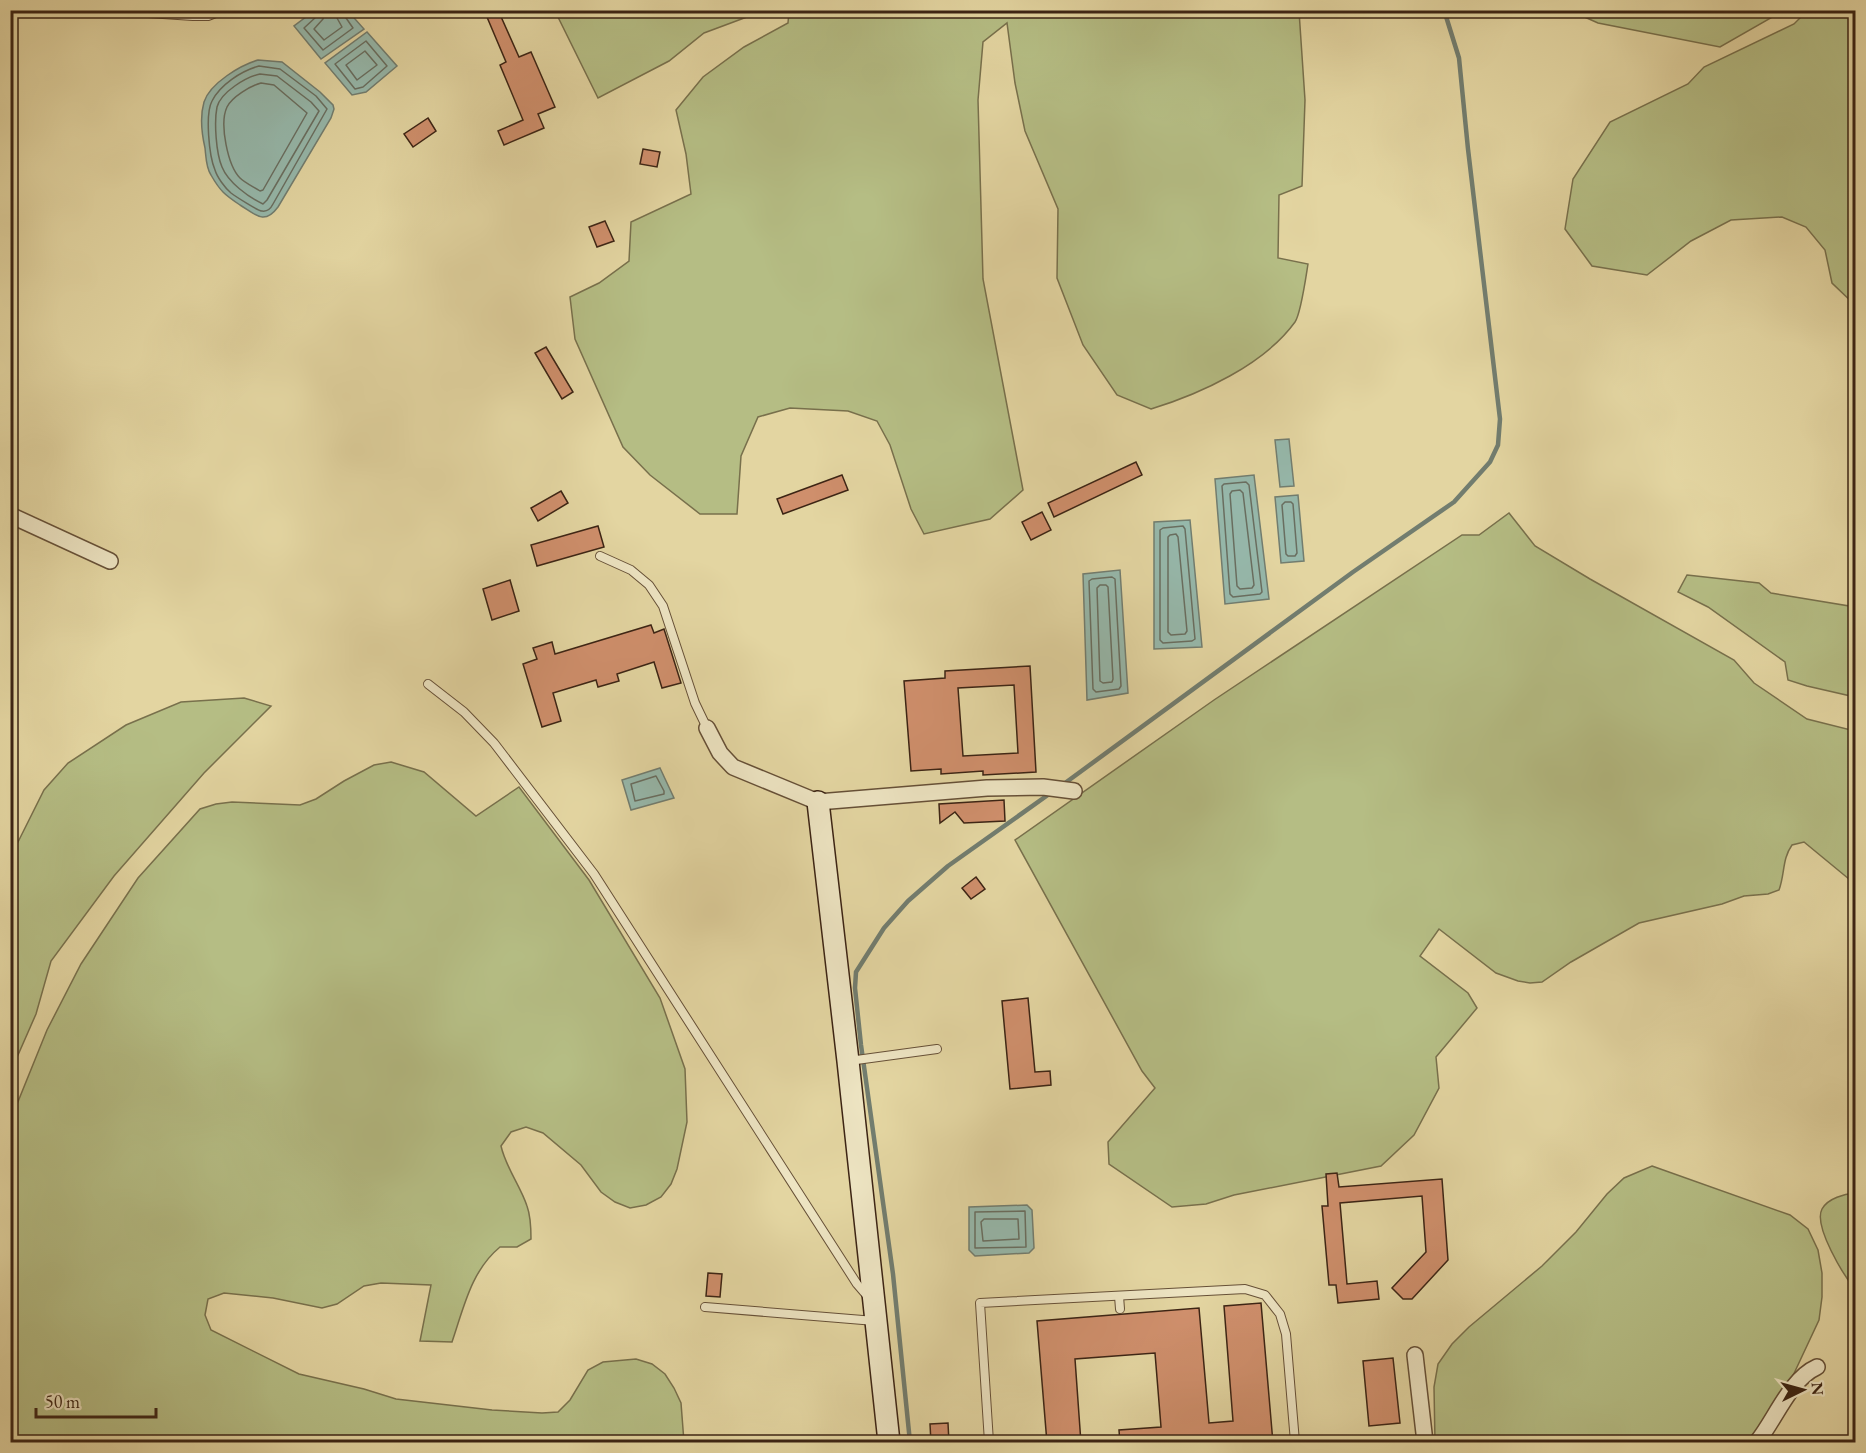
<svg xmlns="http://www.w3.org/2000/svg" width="1866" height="1453" viewBox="0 0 1866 1453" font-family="'EB Garamond',serif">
	<rect width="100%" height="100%" fill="#e3d5a1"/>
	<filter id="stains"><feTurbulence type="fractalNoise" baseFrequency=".00333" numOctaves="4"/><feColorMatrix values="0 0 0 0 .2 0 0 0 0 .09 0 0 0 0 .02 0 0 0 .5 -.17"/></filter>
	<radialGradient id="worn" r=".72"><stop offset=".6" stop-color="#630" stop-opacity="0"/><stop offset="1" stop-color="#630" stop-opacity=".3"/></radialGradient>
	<g fill="#b5bd84" stroke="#78704c" stroke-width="1.5">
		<path d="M1808 10 1855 11V305L1832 283 1825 250 1806 227 1782 217 1731 220 1691 241 1647 275 1592 266 1565 229 1573 179 1610 122 1688 84 1704 67 1794 24Z"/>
		<path d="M555 11H763L704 33 669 61 598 98Z"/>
		<path d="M789 11H1299L1305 100 1302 186 1279 195 1278 258 1308 264C1306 276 1301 313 1295 322 1264 365 1200 394 1151 409L1117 395 1083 345 1057 278 1058 209 1025 131 1015 83 1007 23 983 42 978 100 983 279 1023 490 990 519 924 534 911 509 890 445 877 421 848 411 790 408 758 417 741 456 737 514H700L650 475 623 447 575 339 570 297 599 283 629 261 631 222 691 194 686 154 676 110 703 77 744 47 788 23Z"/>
		<path d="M1571 11H1783L1720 47 1598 23Z"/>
		<path d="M1509 513 1535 546 1590 579 1734 660 1754 683 1807 719 1855 731V884L1804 842 1792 845C1782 859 1785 874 1779 890L1768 894 1744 896 1722 904 1639 923 1571 962 1542 982 1530 983 1518 981 1496 973 1439 929 1420 956 1468 993 1477 1008 1436 1057 1439 1088 1414 1135 1381 1166 1234 1195 1206 1204 1172 1207 1109 1164 1108 1142 1155 1088 1142 1071 1015 840 1214 700 1462 535H1479Z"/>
		<path d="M1687 575 1759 583 1771 593 1855 607V697L1807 686 1788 680 1785 662 1708 607 1678 592Z"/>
		<path d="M244 698 271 706 204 773 114 876 51 961 36 1014 11 1071V846L17 844 44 790 68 763 126 725 181 702Z"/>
		<path d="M391 762 424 772 476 816 519 787 589 880 660 998 685 1069 687 1122 677 1169 671 1184 661 1197 646 1205 630 1208 615 1202 601 1192 581 1165 543 1133 526 1127 511 1132 501 1146C506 1168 520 1185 527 1206 531 1217 531 1228 531 1239L517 1247H500C471 1271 464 1307 452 1342L420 1341 431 1285 381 1283 364 1286 337 1304 322 1308 273 1298 224 1293 208 1299 205 1315 211 1330 299 1374 364 1389 396 1399 492 1410 542 1413 558 1412 570 1400 588 1370 603 1362 636 1359 652 1364 665 1374 674 1388 681 1403 684 1442H11V1119L47 1030 81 964 138 878 200 809 216 804 232 802 300 805 316 799 344 781 374 765Z"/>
		<path d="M1652 1166 1790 1215 1808 1229 1818 1250 1822 1273V1297L1819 1320 1790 1382 1752 1439 1749 1442H1435L1434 1387 1438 1364 1452 1344 1469 1327 1542 1266 1576 1232 1607 1194 1624 1178Z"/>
		<path d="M1855 1193H1856L1855 1289C1844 1276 1813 1226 1822 1209 1828 1198 1845 1194 1855 1193Z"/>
	</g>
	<g fill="#96b8ab" stroke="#727d6f" stroke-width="1.5">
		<path d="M347 10 364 29 321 59 294 26 314 11Z"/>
		<path d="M367 32 397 66 366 92 352 95 325 63Z"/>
		<path d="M258 60 282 62 320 92 333 105 334 109 331 118 278 207C264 226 255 214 240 205 225 195 220 191 211 175 206 168 206 157 205 148 202 135 200 116 204 102 210 83 241 65 258 60Z"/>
		<path d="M1289 439 1294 486 1280 487 1275 440Z"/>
		<path d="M1254 475 1269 599 1225 604 1215 479Z"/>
		<path d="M1298 495 1304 561 1281 563 1275 497Z"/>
		<path d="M1190 520 1202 647 1154 649V522Z"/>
		<path d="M1120 570 1128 693 1087 700 1083 574Z"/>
		<path d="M660 768 674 798 631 810 622 780Z"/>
		<path d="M1027 1205 1032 1210 1034 1248 1029 1253 975 1256 969 1250V1207Z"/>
	</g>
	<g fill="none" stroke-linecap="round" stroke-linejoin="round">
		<g stroke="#696e60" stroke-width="1.5">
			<path d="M317 10 316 17 304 28 323 50 353 28 344 15 343 10"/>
			<path d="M325 10 323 19 314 29 324 40 342 27 337 18 336 10"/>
			<path d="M366 41 387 66 363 87 355 89 335 64Z"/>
			<path d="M365 51 377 65 357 80 346 65Z"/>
			<path d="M259 66 280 69 316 96 327 109 273 204C271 208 268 212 262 211 258 211 235 196 231 193 225 188 217 177 215 170 209 156 205 114 212 101 220 85 241 71 259 66Z"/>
			<path d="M260 74 277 76 311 102 319 111 267 200 263 204C248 197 228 182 222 167 216 153 214 122 217 107 221 92 246 77 260 74Z"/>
			<path d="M261 83 274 85 307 113 263 190 260 191C254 187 245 183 240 178 228 166 219 124 227 107 232 97 250 86 261 83Z"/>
			<path d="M1246 482 1249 485 1262 592 1260 594 1233 597 1230 594 1222 486 1224 484Z"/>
			<path d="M1240 490 1243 493 1254 585 1252 588 1240 589 1237 586 1230 494 1232 491Z"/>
			<path d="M1285 502H1291L1293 504 1297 553 1295 556H1288L1286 554 1282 505Z"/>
			<path d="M1183 526 1185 529 1195 639 1192 641 1163 643 1160 640V530L1163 528Z"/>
			<path d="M1176 534 1178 537 1187 631 1185 634 1171 635 1168 632V537L1170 535Z"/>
			<path d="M1112 577 1115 579 1121 686 1119 689 1096 692 1093 689 1089 581 1092 579Z"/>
			<path d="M1100 585H1106L1108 587 1113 679 1112 682 1103 683 1100 681 1097 588Z"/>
			<path d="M656 776 664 791V794L635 801 631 784Z"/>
			<path d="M1025 1211 1026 1247 975 1248V1212Z"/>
			<path d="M984 1219H1018L1019 1239 983 1241 981 1222Z"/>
		</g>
		<g stroke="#727d6f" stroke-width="4.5">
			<path d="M1061 786 1353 572 1454 502 1490 462 1498 445 1500 419 1468 149 1459 58 1444 10"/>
			<path d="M910 1442 893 1274 861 1045 855 988 856 972 884 928 908 901 948 866 1052 792"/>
		</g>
	</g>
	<g fill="#cf8f6c" stroke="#3c2414" stroke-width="1.5" fill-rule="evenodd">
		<path d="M484 10H498L519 57 531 52 555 107 538 114 544 128 504 145 498 131 523 120 500 65 506 62Z"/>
		<path d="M428 118 436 131 413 147 404 134Z"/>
		<path d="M643 149 660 152 657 167 640 164Z"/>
		<path d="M605 221 614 241 597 247 589 227Z"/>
		<path d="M546 347 573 392 562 399 535 353Z"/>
		<path d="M1136 462 1142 475 1054 517 1048 503Z"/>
		<path d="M842 475 848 490 783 514 777 499Z"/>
		<path d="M561 491 568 503 538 521 531 508Z"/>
		<path d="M1042 512 1051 530 1031 540 1022 522Z"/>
		<path d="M598 526 604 547 537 566 531 545Z"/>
		<path d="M510 580 519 611 492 620 483 589Z"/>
		<path d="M651 625 654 633 664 629 681 683 662 688 654 662 617 674 619 681 598 687 596 680 553 693 561 721 542 727 523 664 537 659 533 648 552 642 555 654Z"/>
		<path d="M1030 666 1036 772 983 775V771L941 774V769L911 771 904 681 945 678V671ZM1014 685 1018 753 963 756 958 688Z"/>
		<path d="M1004 800 1005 821 964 823 955 812 940 823 939 804Z"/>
		<path d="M976 877 985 889 971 899 962 888Z"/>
		<path d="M1028 998 1035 1072 1050 1071 1051 1085 1010 1089 1002 1001Z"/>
		<path d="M1337 1173 1339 1187 1442 1179 1448 1260 1412 1299H1403L1392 1288 1426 1252 1422 1196 1340 1203 1347 1284 1377 1281 1379 1299 1338 1303 1336 1285H1329L1322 1206H1328L1326 1174Z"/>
		<path d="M708 1273 722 1274 720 1297 706 1296Z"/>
		<path d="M1261 1303 1273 1443H1120L1119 1430 1161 1427 1155 1353 1075 1359 1081 1443H1047L1037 1321 1199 1308 1209 1423 1233 1421 1224 1306Z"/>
		<path d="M1393 1358 1400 1423 1369 1426 1363 1361Z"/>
		<path d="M948 1423 949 1443H931L930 1424Z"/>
	</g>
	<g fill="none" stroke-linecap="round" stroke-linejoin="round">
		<defs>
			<g id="lane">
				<path d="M103 10 193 16H208L223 10"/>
				<path d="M600 556 631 570 649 585 663 606 695 703 707 728"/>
				<path d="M428 684 464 712 494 743 594 874 857 1284 869 1298"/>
				<path d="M849 1061 937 1049"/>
				<path d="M1119 1296 1120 1309"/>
				<path d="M705 1307 875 1321"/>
				<path d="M989 1442 980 1303 1245 1289 1265 1295 1280 1314 1286 1334 1295 1442"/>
			</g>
			<g id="street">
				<path d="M10 515 110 561"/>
				<path d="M707 728 720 753 733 767 818 802 987 788 1043 787 1074 791"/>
				<path d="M1415 1355 1425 1442"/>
				<path d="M1757 1442C1775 1420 1790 1379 1817 1367"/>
			</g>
			<path id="secondary" d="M818 802 848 1061 889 1442"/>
		</defs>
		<use href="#lane" stroke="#665037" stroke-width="10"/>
		<use href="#street" stroke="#665037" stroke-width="18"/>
		<use href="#secondary" stroke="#3c2414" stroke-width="24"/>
		<use href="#lane" stroke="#ede4c2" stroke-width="8"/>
		<use href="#street" stroke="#ede4c2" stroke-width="15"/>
		<use href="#secondary" stroke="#ede4c2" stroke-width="21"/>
	</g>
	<rect width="1866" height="1453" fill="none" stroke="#e3d5a1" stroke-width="36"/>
	<rect x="12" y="12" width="1842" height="1429" fill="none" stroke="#3c2414" stroke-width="3"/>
	<rect x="18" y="18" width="1830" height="1417" fill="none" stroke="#3c2414" stroke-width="1.5"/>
	<g transform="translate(1803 1390) rotate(85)" stroke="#ede4c2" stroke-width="4.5" paint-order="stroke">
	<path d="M0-4.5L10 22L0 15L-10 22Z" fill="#3c2414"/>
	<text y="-9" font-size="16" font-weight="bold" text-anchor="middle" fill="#3c2414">N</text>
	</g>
	<path d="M36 1408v9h120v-9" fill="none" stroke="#3c2414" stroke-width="3"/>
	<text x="45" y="1408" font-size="18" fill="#3c2414" stroke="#ede4c2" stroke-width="4.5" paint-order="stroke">50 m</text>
	<rect width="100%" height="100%" filter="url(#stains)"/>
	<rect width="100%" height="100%" fill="url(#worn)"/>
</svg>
